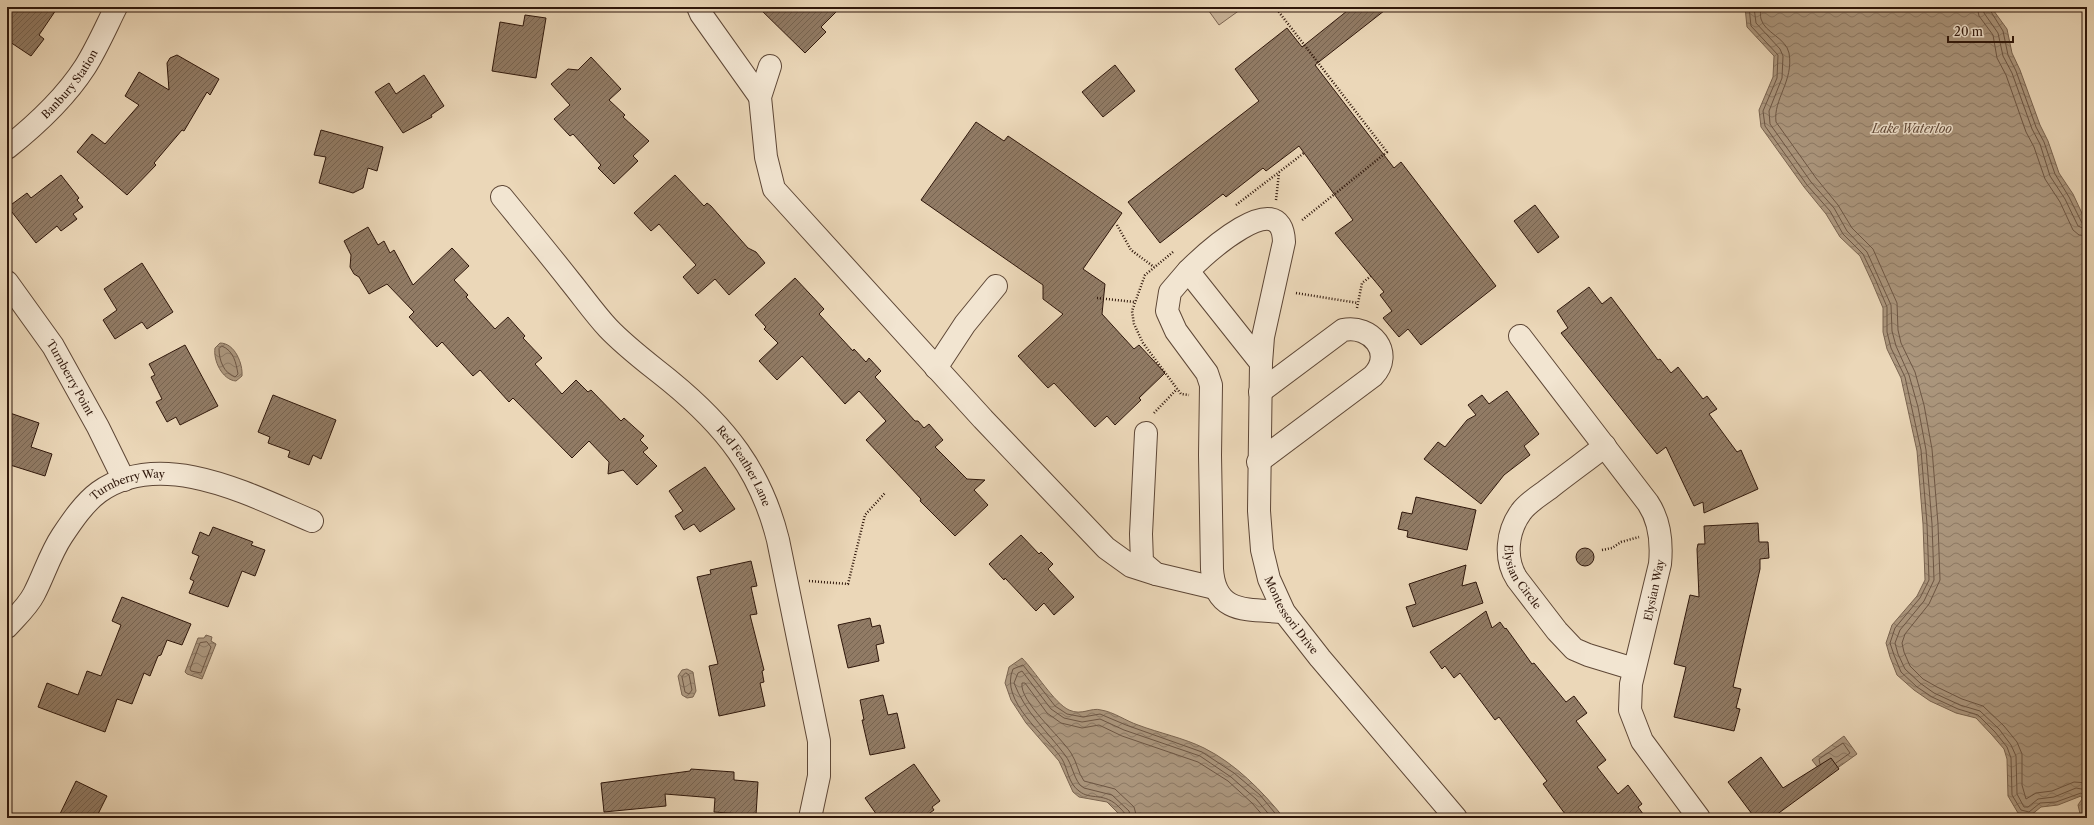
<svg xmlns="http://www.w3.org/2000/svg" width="2094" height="825" viewBox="0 0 2094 825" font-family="'Libre Caslon Text',serif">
	<defs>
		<pattern id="water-waves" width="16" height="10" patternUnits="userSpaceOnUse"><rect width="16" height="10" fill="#ab967d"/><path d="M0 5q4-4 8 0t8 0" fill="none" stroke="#8c7965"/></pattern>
		<pattern id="building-hatch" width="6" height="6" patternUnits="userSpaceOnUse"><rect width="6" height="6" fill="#917b65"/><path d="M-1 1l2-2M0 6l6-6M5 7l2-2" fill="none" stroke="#776451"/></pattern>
	</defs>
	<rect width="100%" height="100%" fill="#ebd7b8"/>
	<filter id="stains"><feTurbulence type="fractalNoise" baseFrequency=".005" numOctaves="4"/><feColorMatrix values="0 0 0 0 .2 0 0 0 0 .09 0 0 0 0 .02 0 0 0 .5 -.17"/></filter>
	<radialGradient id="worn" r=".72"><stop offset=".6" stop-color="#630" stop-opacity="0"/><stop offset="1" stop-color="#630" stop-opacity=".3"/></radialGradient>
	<path fill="#cbb69b" stroke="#7d6653" d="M1206 7H1244L1219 25Z"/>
	<g fill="url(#water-waves)" stroke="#79634f">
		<path d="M1745 7H1991L2007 29 2012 53 2020 70 2040 125 2048 141 2059 173 2073 194 2087 224V818H2081L2078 805 2082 799 2081 796 2058 805 2041 807 2031 815 2025 816 2018 813 2008 796 2007 759 2004 749 1992 735 1976 718 1956 713 1930 701 1914 690 1897 675 1890 657 1886 643 1892 625 1917 596 1925 580 1923 524 1917 451 1901 378 1887 349 1883 332V308L1872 282 1860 256 1840 237 1826 214 1804 187 1761 127 1759 110 1773 77 1774 56 1747 27Z"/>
		<path d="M220 343C235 343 243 364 242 376L236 381C222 380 213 360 215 348Z"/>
		<path d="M206 635 212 637 211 641 216 644 202 679 187 674 185 672 198 638H204Z"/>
		<path d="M1022 658C1035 671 1054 703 1069 710 1082 716 1091 707 1101 710 1114 712 1126 721 1138 725 1159 733 1184 738 1204 748 1236 764 1262 791 1284 818H1123L1107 802 1079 797 1073 792 1059 761 1026 723 1011 700 1005 683 1009 667Z"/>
		<path d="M687 669 693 672 696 691 693 697 687 698 682 695 678 676 682 670Z"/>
		<path d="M1844 736 1857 754 1825 777 1812 760Z"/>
	</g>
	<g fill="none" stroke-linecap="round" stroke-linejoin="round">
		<g stroke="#6d5644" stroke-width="1">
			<path d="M1749 7 1751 26 1778 55 1777 78 1763 111 1765 126 1807 185 1830 211 1843 234 1863 254 1876 281 1887 307V332L1891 348 1905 377 1921 450 1927 524 1929 580 1920 598 1895 628 1890 643 1894 655 1901 672 1917 687 1932 697 1958 709 1978 715 1995 732 2007 747 2011 758 2012 795 2021 810 2029 812 2040 803 2056 802 2081 793 2086 798 2083 805 2085 818"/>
			<path d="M1754 7 1756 23 1780 49 1783 56 1782 78 1769 111 1770 124 1811 182 1834 208 1847 231 1867 252 1891 305 1892 331 1896 346 1909 375 1918 407 1926 450 1932 524 1934 580 1924 601 1900 630 1895 643 1898 654 1905 669 1920 683 1934 693 1960 705 1980 711 1999 729 2011 745 2016 756 2017 794 2024 807H2028L2038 799 2054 797 2076 788 2087 790"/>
			<path d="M1760 7C1761 11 1760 16 1761 19 1765 33 1786 38 1789 53 1794 81 1773 99 1776 122L1816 178 1838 205 1852 228 1873 249 1897 303 1898 330 1901 343 1915 372 1924 405 1932 449 1938 524 1940 580 1929 604 1905 634 1902 643 1904 652 1910 666 1923 679 1937 687 1962 699 1983 706 2004 726 2017 742 2022 754V785L2026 799 2036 793 2052 791 2074 782 2087 783"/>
			<path d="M1977 7 1979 16 1993 35 1997 58 2006 75 2026 132 2034 147 2045 179 2060 202 2073 230 2079 235 2087 236"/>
			<path d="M1983 7 1984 13 1998 33 2003 56 2012 73 2032 129 2040 144 2050 176 2065 199 2078 226 2087 230"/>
			<path d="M1988 7 2003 31 2008 55 2016 71 2036 127 2044 142 2055 174 2069 197 2082 223 2087 225"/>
			<path d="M222 346C234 351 236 363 238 374L235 377C224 373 219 361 219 349Z"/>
			<path d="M207 642 211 647 201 673 191 671 190 669 200 643Z"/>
			<path d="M686 673 689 675 692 690 689 694 685 692 682 677Z"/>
			<path d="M1820 764 1819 759 1843 743 1850 753 1836 763"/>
			<path d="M1126 818C1126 814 1123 811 1120 808 1104 791 1091 801 1079 791 1068 783 1068 769 1062 759 1046 735 999 701 1013 669L1023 665 1055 706 1067 714 1083 717 1100 714 1126 725 1202 752 1234 773 1260 795 1279 818"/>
			<path d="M1131 818 1129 811 1112 795 1084 788 1080 785C1073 776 1072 764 1065 755 1047 731 1025 712 1014 683L1018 673 1022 671 1051 709 1064 718 1082 722 1100 719 1124 730 1200 756 1231 777 1256 799 1272 818"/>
			<path d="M1137 818 1134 807 1115 789 1084 781C1078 773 1077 762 1071 753 1061 737 1019 701 1022 683H1025L1047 713 1061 723 1082 728 1099 725 1122 736 1198 762 1228 781 1252 803 1265 818"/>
		</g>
	</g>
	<g fill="url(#building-hatch)" stroke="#2f170b">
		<path d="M7 7H58L39 35 44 39 31 56 7 40Z"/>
		<path d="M758 7H841L821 27 826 32 805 53Z"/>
		<path d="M1352 7H1389L1315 65 1394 168 1401 162 1496 286 1421 345 1408 329 1399 337 1383 318 1392 311 1380 295 1384 292 1335 233 1353 220 1299 146 1266 171 1263 168 1226 197 1223 194 1160 243 1128 202 1259 101 1235 69 1287 28 1302 47Z"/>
		<path d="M525 15 546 18 536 78 492 71 500 22 523 26Z"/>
		<path d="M177 55 219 79 210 95 207 92 184 131 182 130 154 163 156 165 127 195 77 152 92 134 105 144 139 105 125 96 139 72 169 90 167 63 170 58Z"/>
		<path d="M591 57 621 89 609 100 625 115 623 117 649 141 633 156 638 161 614 184 598 168 601 165 573 134 570 136 554 119 570 105 551 84 568 69 578 70Z"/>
		<path d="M1115 65 1135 91 1103 117 1082 92Z"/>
		<path d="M424 75 444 106 431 115 432 117 403 133 375 92 389 83 396 94Z"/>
		<path d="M976 122 1004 141 1008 136 1122 213 1083 269 1105 284 1102 314 1134 349 1139 345 1165 373 1139 398 1141 400 1115 425 1107 416 1095 427 1054 383 1048 388 1018 356 1063 314 1043 299V285L921 200Z"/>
		<path d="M321 130 383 147 377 171 368 168 363 188 353 193 319 183 326 157 314 155Z"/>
		<path d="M61 175 79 198 77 200 83 207 73 214 77 219 61 231 57 226 36 243 8 207 27 193 31 198Z"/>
		<path d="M675 175 704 206 707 203 711 206 748 248 756 252 765 263 729 295 715 279 698 294 683 277 696 265 659 224 651 231 634 213Z"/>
		<path d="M1535 205 1559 237 1538 253 1514 221Z"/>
		<path d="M368 227 378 245 384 241 390 253 394 250 413 285 452 248 469 266 454 280 468 295 466 297 495 329 508 317 525 336 523 338 542 358 535 364 562 394 576 380 588 392 591 390 621 421 624 418 644 436 640 440 648 448 643 452 657 466 637 485 623 470 608 474 609 462 589 441 572 458 513 398 509 402 480 370 473 376 442 342 437 347 409 317 414 312 387 284 369 294 359 277 354 274 350 267 351 255 344 241Z"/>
		<path d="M142 263 173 312 147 329 142 322 115 339 103 320 117 310 104 289Z"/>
		<path d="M795 278 824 309 819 314 853 351 854 349 866 362 869 358 881 371 875 377 915 421H918L924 428 929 424 943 440 935 447 967 479 985 480 974 490 988 505 955 536 920 501 921 499 866 440 886 421 859 391 845 404 802 356 777 380 759 361 778 343 764 329 766 327 755 315Z"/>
		<path d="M1589 287 1602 304 1611 297 1658 360 1660 359 1671 373 1678 367 1703 399 1707 396 1717 409 1709 414 1737 452 1741 450 1758 489 1704 513 1703 502 1694 506 1666 447 1657 454 1561 333 1568 328 1557 311Z"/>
		<path d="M185 345 218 406 180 425 176 417 167 422 156 402 162 399 151 377 155 375 149 364Z"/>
		<path d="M1507 391 1539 434 1524 446 1530 455 1504 475 1481 504 1424 459 1438 442 1445 447 1467 420 1476 415 1468 405 1482 395 1489 404Z"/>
		<path d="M273 395 336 420 321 459 313 455 309 465 288 457 290 451 268 443 270 437 258 432Z"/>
		<path d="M7 412 39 423 31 447 52 454 45 476 7 464Z"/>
		<path d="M705 467 735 509 700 532 694 524 684 530 675 516 683 511 669 491Z"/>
		<path d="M1416 497 1476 510 1467 550 1407 537 1408 531 1398 529 1402 512 1412 514Z"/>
		<path d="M1758 523 1759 542H1768L1769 558 1760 559V569L1733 687 1741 689 1736 708 1740 709 1734 731 1674 717 1686 667 1674 664 1690 595 1699 597 1697 549 1698 544H1705L1704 526Z"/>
		<path d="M213 527 253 542 251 545 265 550 255 576 242 571 228 607 189 593 194 581 190 579 199 556 192 553 200 532 209 536Z"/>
		<path d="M1021 535 1039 554 1041 552 1053 564 1048 569 1074 597 1054 615 1044 603 1036 611 1005 578 1004 580 989 564Z"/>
		<circle cx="1585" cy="557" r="9"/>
		<path d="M751 561 757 586 751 587 757 614 750 615 764 670 762 671 764 682 760 683 765 706 719 716 709 666 718 664 697 577 711 574 710 570Z"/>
		<path d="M1466 565 1462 586 1476 582 1483 603 1413 627 1406 607 1416 604 1409 584Z"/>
		<path d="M122 597 191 624 182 645 167 640 161 655 158 656 150 676 144 673 132 704 117 699 105 732 38 707 47 683 78 695 87 671 101 676 121 625 112 621Z"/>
		<path d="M1486 611 1492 628 1500 622 1505 629 1506 628 1532 664 1534 663 1566 702 1574 696 1587 713 1576 721 1606 760 1597 767 1618 794 1628 785 1642 804 1638 807 1646 818H1568L1543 784 1547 781 1499 717 1495 720 1460 673 1454 678 1445 666 1442 669 1430 652Z"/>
		<path d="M870 618 872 627 880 625 884 643 876 645 879 661 848 668 838 625Z"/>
		<path d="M883 695 888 715 897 713 905 748 870 755 862 720H864L860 700Z"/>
		<path d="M1761 757 1783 788 1831 758 1839 769 1772 818H1755L1728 782Z"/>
		<path d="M914 764 940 801 932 807 934 810 923 818H879L865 798Z"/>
		<path d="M691 769 734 772V780L758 782 756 815 714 812 715 798 665 794 666 806 604 812 601 783 690 771Z"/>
		<path d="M76 781 107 796 96 818H58Z"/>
	</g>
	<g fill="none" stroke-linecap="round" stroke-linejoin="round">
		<defs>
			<g id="minor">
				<path d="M698 7 701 14 760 97"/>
				<path d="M770 66 760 97 766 157 774 189 983 419 1106 548 1131 566 1156 574"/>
				<path id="s1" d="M7 148C36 125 65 98 85 67 97 48 106 27 116 7"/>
				<path id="s2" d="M502 197C525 225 548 253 570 281 583 297 595 314 608 328 627 348 649 364 670 381 725 426 761 471 778 540L819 741V776L810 818"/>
				<path d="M1188 271 1170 292 1167 311 1176 331 1207 373 1211 385 1210 455 1212 569C1215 615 1248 609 1284 612"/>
				<path id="s3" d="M7 282 53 346 98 427 124 480"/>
				<path d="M1520 336 1648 503C1660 521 1662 543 1660 564L1631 684 1630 710 1642 741 1699 818"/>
				<path id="s4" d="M1261 363 1188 271C1203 256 1282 182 1284 242L1263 337 1261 363 1259 511 1262 550 1269 579 1284 612 1320 658 1456 818"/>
				<path d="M936 368 965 324 996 286"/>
				<path d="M1146 433 1141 534 1142 562 1156 574 1215 588"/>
				<path id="s5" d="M1605 446C1587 460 1569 473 1551 487 1541 495 1528 502 1521 512 1507 531 1504 559 1517 579L1557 631 1574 649 1588 655 1634 669"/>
				<path d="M1258 462 1373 376C1395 353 1371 324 1343 330L1260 392"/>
				<path id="s6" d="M7 627C16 617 28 606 34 594 44 575 50 554 62 536 72 521 84 503 99 492 162 447 252 496 312 521"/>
			</g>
		</defs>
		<use href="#minor" stroke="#5e4736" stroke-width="24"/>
		<g stroke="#2f170b" stroke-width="2.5" stroke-dasharray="1 2" stroke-linecap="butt">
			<path d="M1275 7 1387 152 1301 221"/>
			<path d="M1276 200 1279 173"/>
			<path d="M1236 205 1304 153"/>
			<path d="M1117 225 1131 250 1154 267"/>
			<path d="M1173 252 1145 275 1132 311 1134 324 1143 343 1181 394 1189 395"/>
			<path d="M1296 293 1358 303"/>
			<path d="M1097 298 1135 302"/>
			<path d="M1357 308 1362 283 1371 276"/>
			<path d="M1154 413 1177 389"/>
			<path d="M1602 550 1612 548 1621 542 1639 537"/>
			<path d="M809 581 848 584 865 515 885 493"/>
		</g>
		<use href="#minor" stroke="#f2e5d1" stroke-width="22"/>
	</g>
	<g text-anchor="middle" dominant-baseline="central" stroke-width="3" stroke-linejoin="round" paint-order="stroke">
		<g font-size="11" fill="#2f170b" stroke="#f2e5d1">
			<text stroke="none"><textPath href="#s1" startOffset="90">Banbury Station</textPath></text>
			<text stroke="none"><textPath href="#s3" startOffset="115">Turnberry Point</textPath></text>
			<text stroke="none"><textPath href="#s2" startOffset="364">Red Feather Lane</textPath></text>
			<text stroke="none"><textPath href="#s6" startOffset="195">Turnberry Way</textPath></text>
			<text stroke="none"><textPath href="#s5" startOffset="178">Elysian Circle</textPath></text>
			<text transform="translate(1654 590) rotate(-78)">Elysian Way</text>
			<text stroke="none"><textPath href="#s4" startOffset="629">Montessori Drive</textPath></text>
		</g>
		<g font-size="12" font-style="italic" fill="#614a39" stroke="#f2e5d1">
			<text x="1912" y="128">Lake Waterloo</text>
		</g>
	</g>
	<rect width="2094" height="825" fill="none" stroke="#ebd7b8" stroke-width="24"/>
	<rect x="8" y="8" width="2078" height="809" fill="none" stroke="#2f170b" stroke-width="2"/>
	<rect x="12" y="12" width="2070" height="801" fill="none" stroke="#2f170b"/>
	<path d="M1948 36v6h65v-6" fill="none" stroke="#2f170b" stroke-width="2"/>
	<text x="1954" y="36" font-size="12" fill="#2f170b" stroke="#f2e5d1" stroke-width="3" paint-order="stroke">20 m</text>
	<rect width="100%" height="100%" filter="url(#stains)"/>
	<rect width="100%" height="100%" fill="url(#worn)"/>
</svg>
